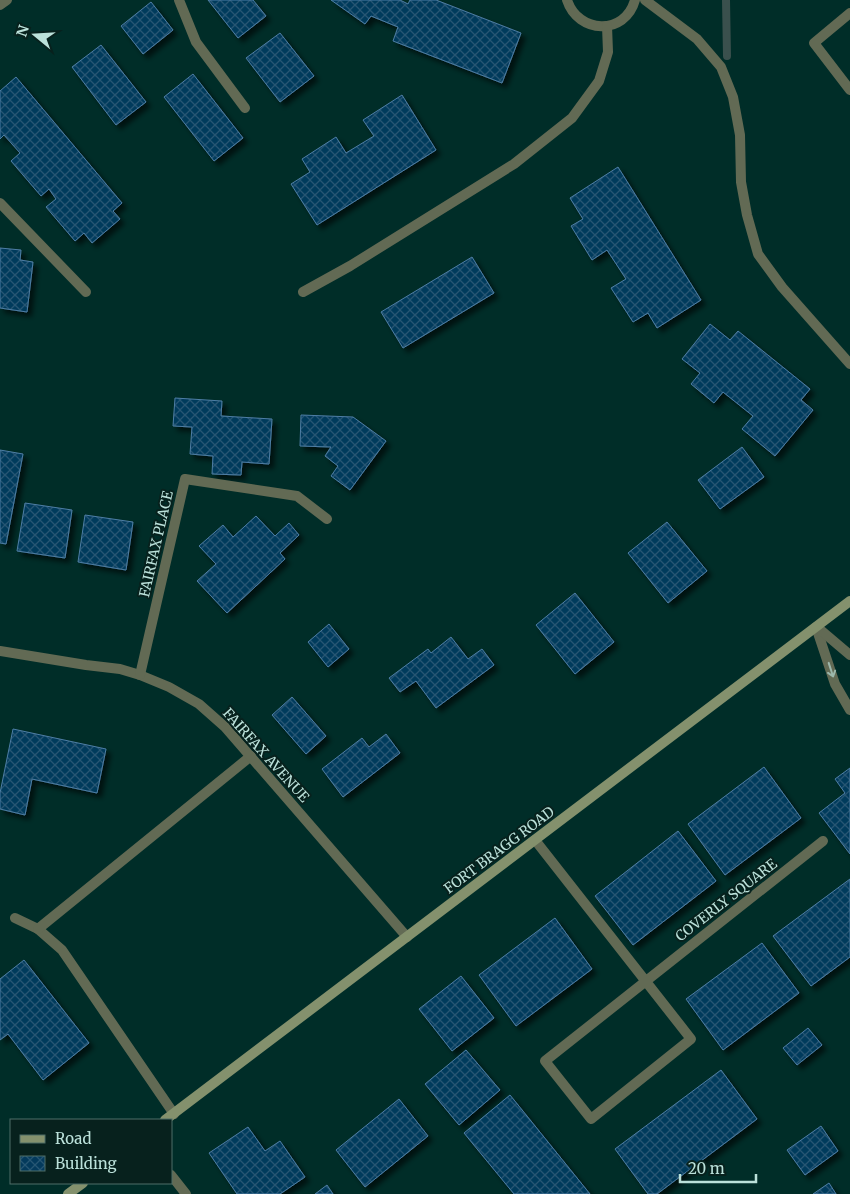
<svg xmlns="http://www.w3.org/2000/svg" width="850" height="1194" viewBox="0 0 850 1194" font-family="Merriweather,serif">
	<defs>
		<pattern id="building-cross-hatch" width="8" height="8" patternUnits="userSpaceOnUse" patternTransform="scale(1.25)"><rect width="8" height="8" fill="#033a5c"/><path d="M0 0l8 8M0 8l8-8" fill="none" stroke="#265673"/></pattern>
		<filter id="shadow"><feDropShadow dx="4.5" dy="4.5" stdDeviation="2.5" flood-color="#0009"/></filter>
	</defs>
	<rect width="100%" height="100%" fill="#002d28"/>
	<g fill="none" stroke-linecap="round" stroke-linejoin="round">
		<path stroke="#3a504d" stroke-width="8" d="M726 0 727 56"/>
	</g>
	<g fill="url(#building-cross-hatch)" stroke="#4e7ea5" filter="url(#shadow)">
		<path d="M208 0H253L266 16 238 38Z"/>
		<path d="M331 0H400L408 4 410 0H436L521 33 502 83 393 41 398 27 371 16 365 24Z"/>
		<path d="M151 2 173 30 143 54 121 26Z"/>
		<path d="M280 33 314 76 280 102 246 58Z"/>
		<path d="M101 45 146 102 116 125 72 67Z"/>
		<path d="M193 74 243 138 214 161 164 97Z"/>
		<path d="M16 77 122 203 113 211 120 219 92 243 84 233 75 241 46 207 56 199 49 189 41 196 11 161 20 153 4 135 0 139V91Z"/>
		<path d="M402 95 436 150 317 225 291 184 310 172 302 159 336 137 346 153 374 136 363 120Z"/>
		<path d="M618 167 701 300 657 328 648 313 633 322 611 288 626 279 607 250 592 260 571 226 583 219 570 198Z"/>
		<path d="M0 248 21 250 20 260 33 262 27 312 0 308Z"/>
		<path d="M472 257 494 293 403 348 381 312Z"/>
		<path d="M710 324 730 340 738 331 810 389 801 400 813 410 775 456 742 429 753 416 723 392 714 403 691 384 700 373 682 359Z"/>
		<path d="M175 398 222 401 221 416 272 419 269 464 242 462 241 475 212 474 213 456 190 454 192 427 173 426Z"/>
		<path d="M301 415 353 417 386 441 350 490 331 476 338 466 325 456 331 447 300 446Z"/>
		<path d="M742 447 764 477 720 509 698 480Z"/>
		<path d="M0 450 23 454 6 544 0 543Z"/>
		<path d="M25 503 72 510 65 558 17 551Z"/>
		<path d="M85 515 133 522 126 570 78 562Z"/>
		<path d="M256 516 275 536 289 523 299 535 280 553 285 559 227 613 197 581 216 564 199 546 223 525 233 537Z"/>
		<path d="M667 522 707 571 668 603 628 553Z"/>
		<path d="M575 593 614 642 575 674 536 625Z"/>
		<path d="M329 624 349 649 328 667 308 642Z"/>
		<path d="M451 637 468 659 482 649 494 665 436 708 416 681 400 692 389 678 428 649 431 653Z"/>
		<path d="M292 697 326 736 306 754 272 715Z"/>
		<path d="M13 729 106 749 97 793 32 779 25 815 0 809V793Z"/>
		<path d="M386 734 400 753 343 797 322 769 362 738 369 747Z"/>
		<path d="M764 767 801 818 725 875 688 824Z"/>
		<path d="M850 768V854L819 813 845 793 835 779Z"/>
		<path d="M678 831 716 881 633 945 595 896Z"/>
		<path d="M850 879V957L811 986 773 936Z"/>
		<path d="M555 918 592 969 516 1026 479 975Z"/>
		<path d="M762 943 799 993 723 1050 686 999Z"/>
		<path d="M24 960 89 1043 43 1080 8 1034 0 1040V979Z"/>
		<path d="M461 976 494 1018 452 1051 419 1009Z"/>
		<path d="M808 1028 822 1045 797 1065 783 1048Z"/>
		<path d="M466 1050 500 1090 459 1125 425 1084Z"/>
		<path d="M721 1070 757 1119 657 1194H648L615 1149Z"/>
		<path d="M510 1095 590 1194H514L464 1133Z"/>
		<path d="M399 1099 428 1136 365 1187 336 1150Z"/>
		<path d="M821 1126 838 1151 805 1175 787 1150Z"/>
		<path d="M248 1127 265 1151 280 1141 305 1177 280 1194H237L209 1153Z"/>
		<path d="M829 1183 836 1194H813Z"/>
		<path d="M327 1185 333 1194H315Z"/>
	</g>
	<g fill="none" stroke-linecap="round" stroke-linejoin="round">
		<g stroke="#626a54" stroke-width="10">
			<path d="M567 0C578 34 625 36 635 0"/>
			<path d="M645 0 697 39 721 67 733 97 740 135 741 182 747 215 758 254 782 287 850 364"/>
			<path d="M850 13 814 43 850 90"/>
			<path d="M303 292 350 266 514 164 572 118 599 81 608 52 607 26"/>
			<path d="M15 918 38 929 62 950 174 1114"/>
			<path d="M38 929 251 756"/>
		</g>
		<g stroke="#626a54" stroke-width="10">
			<path d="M179 0 196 42 245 108"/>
			<path d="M0 5 7 0"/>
			<path d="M0 203 86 292"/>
			<path d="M0 651 86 665 120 669 140 675 169 687 199 704 225 727 407 937"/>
			<path d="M140 675 185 479 297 496 327 519"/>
			<path d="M535 840 691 1039 591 1119 545 1061 823 841"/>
			<path d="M171 1175 186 1194"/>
		</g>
		<g stroke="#626a54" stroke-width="10">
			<path d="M816 627 835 684 850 710"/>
			<path d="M817 627 850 655"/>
		</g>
		<g stroke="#84916d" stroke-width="10">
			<path d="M165 1120 850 601"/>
			<path d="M68 1194 83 1183"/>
		</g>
	</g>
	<defs><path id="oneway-shaft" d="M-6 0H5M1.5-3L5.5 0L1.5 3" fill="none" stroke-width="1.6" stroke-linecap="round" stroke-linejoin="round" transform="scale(1.25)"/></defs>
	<use stroke="#9cb7ab" href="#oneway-shaft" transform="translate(831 670) rotate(72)"/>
	<g text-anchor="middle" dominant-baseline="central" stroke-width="4" stroke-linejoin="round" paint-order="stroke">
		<g font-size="14" fill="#bbe1da" stroke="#07211d">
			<text transform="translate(156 544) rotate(-77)">FAIRFAX PLACE</text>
			<text transform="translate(266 755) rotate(48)">FAIRFAX AVENUE</text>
			<text transform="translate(499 850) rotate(-37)">FORT BRAGG ROAD</text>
			<text transform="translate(726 900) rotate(-38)">COVERLY SQUARE</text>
		</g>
	</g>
	<rect x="10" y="1119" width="162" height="65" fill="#07211d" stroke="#4f6e69"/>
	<rect x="20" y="1135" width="25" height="8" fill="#84916d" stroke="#4f6e69"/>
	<text x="55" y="1144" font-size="15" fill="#bbe1da">Road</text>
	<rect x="20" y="1156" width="25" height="15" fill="url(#building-cross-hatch)" stroke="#4f6e69"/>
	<text x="55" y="1169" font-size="15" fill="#bbe1da">Building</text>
	<g transform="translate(35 35) rotate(288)" stroke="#07211d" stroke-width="4" paint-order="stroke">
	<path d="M0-4L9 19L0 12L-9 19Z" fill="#bbe1da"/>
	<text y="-8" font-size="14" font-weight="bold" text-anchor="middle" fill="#bbe1da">N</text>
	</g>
	<path d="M680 1174v8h76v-8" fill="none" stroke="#bbe1da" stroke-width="2.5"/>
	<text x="688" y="1174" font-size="15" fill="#bbe1da" stroke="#07211d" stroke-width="4" paint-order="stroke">20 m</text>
</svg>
